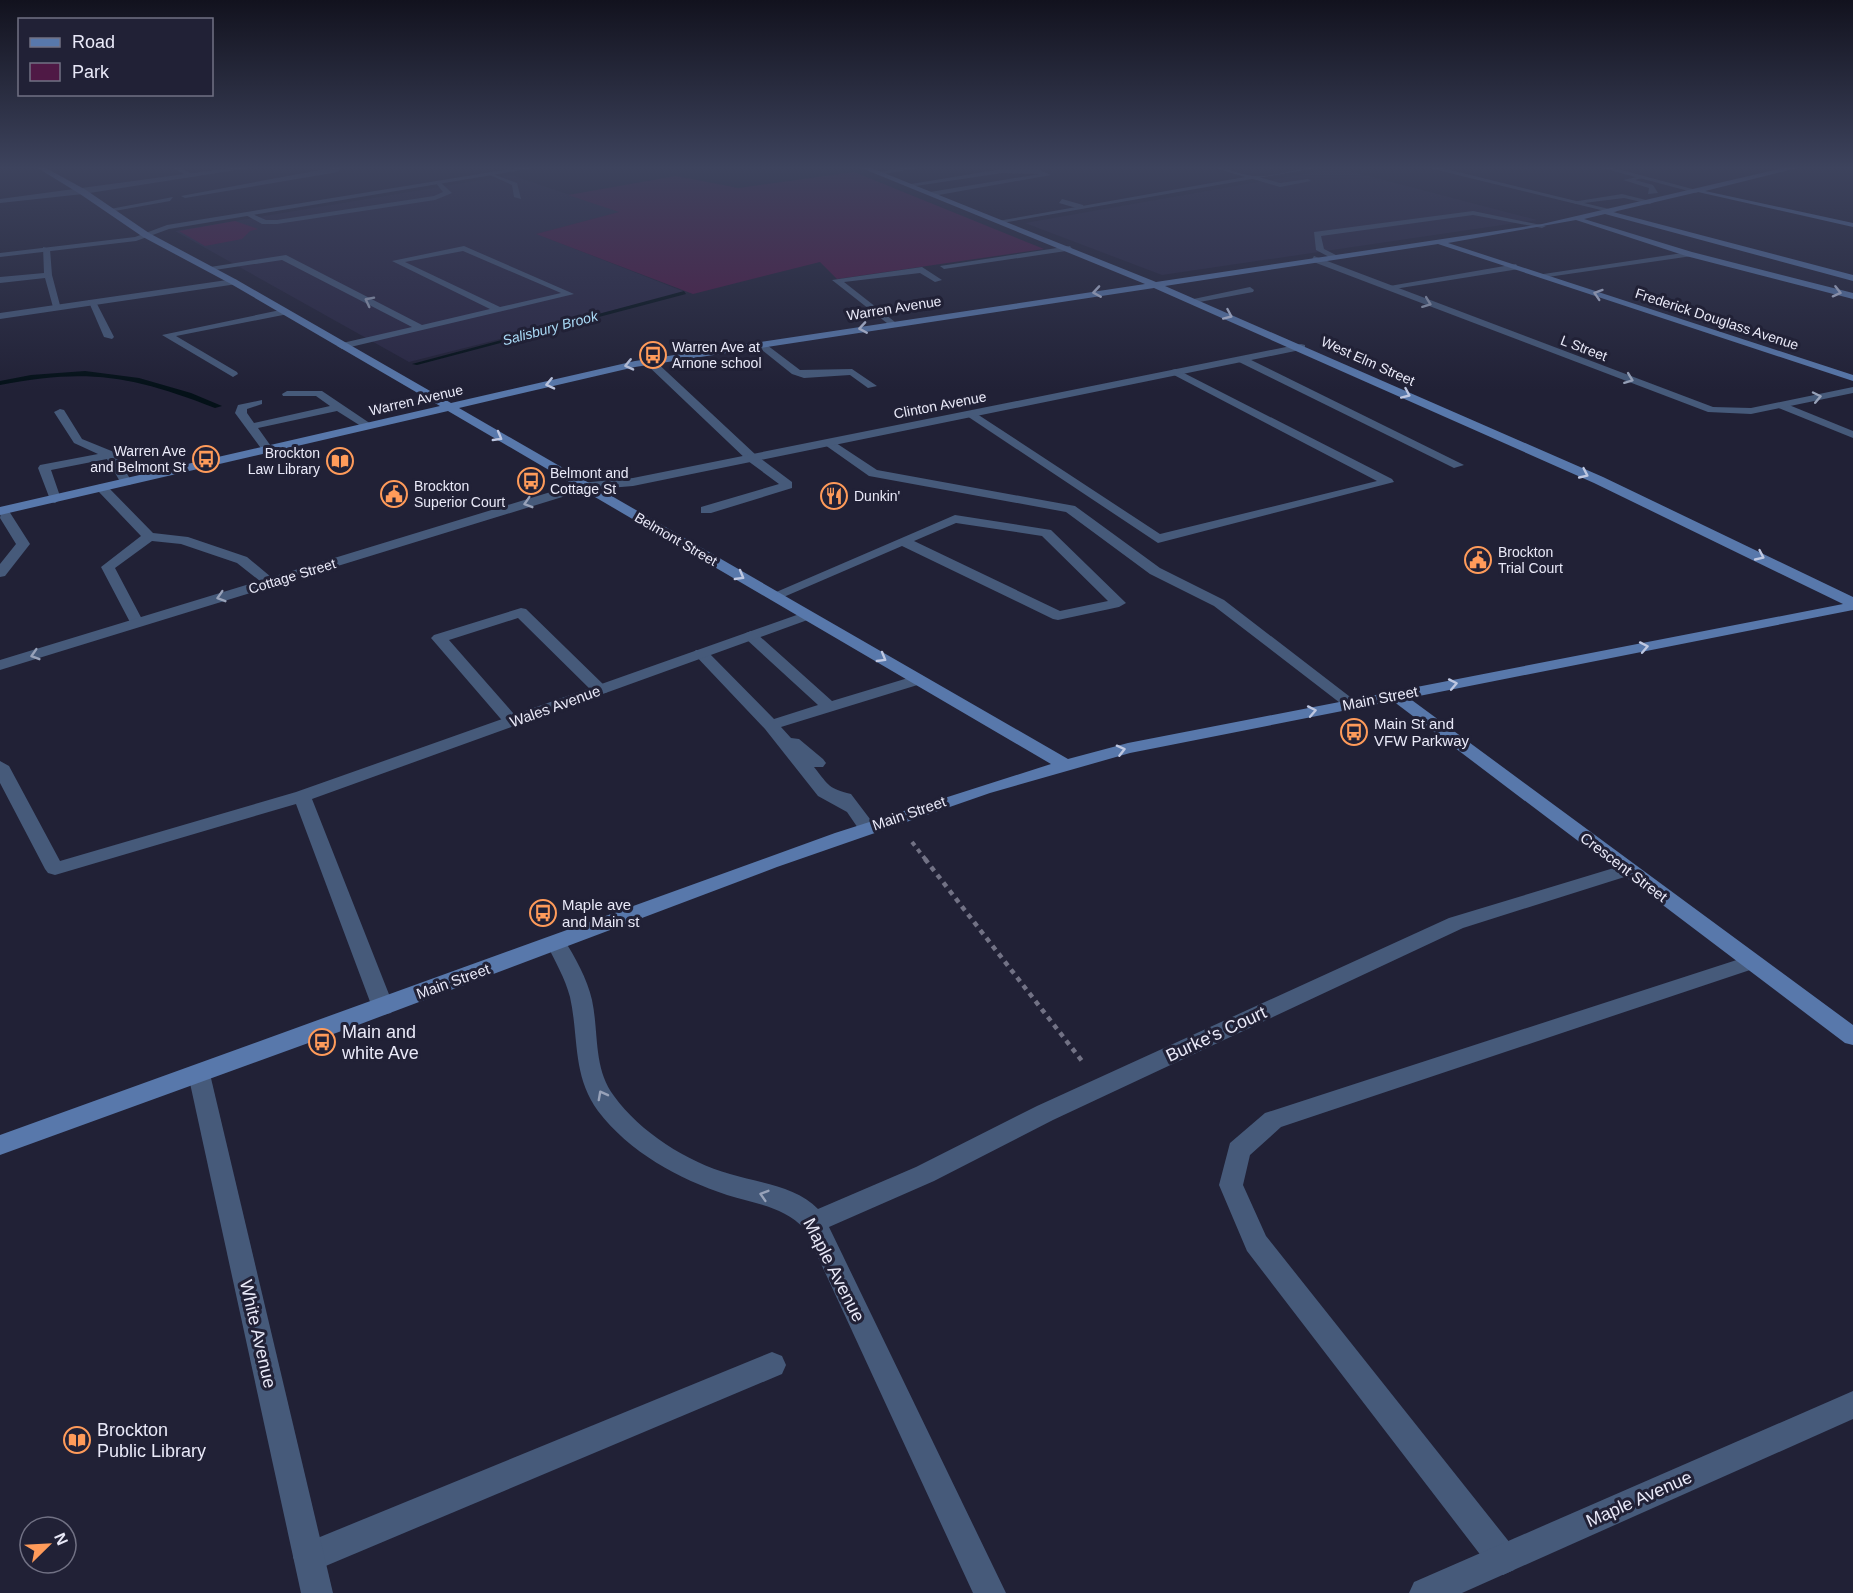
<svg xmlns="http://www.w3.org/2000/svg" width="1853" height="1593" viewBox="0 0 1853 1593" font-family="Helvetica,sans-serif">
	<rect width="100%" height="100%" fill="#212136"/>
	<g fill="#2a2844">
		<path d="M1338 168 1537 220 1162 275 1025 223Z"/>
		<path d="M511 175 620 212 537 234 685 292 409 362 175 231Z"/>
	</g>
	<g fill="#4f1945">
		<path d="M854 172 1044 249 837 279 820 262 693 294 536 234 619 212 568 195 676 176 738 188Z"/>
		<path d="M235 221 258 229 250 231 242 239 205 246 179 231Z"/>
	</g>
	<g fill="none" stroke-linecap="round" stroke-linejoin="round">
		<g fill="#041118" fill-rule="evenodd">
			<path d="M684 291 686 294 417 365 412 364Z"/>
			<path d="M85 371 139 378 191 393 222 406 215 408C133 376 87 368 0 385V381L31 375Z"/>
		</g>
		<path stroke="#727285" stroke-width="4" stroke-dasharray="4.5 4.5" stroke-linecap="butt" d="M912 842 926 860"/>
		<path stroke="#727285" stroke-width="4.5" stroke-dasharray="5 5" stroke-linecap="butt" d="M925 859 1082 1061"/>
		<g fill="#465a7a" fill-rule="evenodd">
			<path d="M171 167H180L195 176 190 177Z"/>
			<path d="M336 167H343L338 172 185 198 181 196Z"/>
			<path d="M905 167H924L878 175 875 173Z"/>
			<path d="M1002 169H1037L1051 175 933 196 930 192 1040 174 1002 173 909 187 905 185Z"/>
			<path d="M490 173 517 183 521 199 514 197 512 185 490 175Z"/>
			<path d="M1255 176 1280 183 1308 179 1311 181 1280 187 1253 179Z"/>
			<path d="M1642 176V178L1635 180 1653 185 1658 193 1648 194 1649 188 1623 180Z"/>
			<path d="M439 181 452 193 435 200 277 224H262L244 214 248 212 266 220H277L434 196 443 192 436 183Z"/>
			<path d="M1622 194 1654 202 1650 204 1624 198 1576 204 1572 202Z"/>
			<path d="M173 197 170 201 109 212 105 210Z"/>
			<path d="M1062 199 1083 205 1084 207 1080 209 1059 203Z"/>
			<path d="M1473 211 1546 226 1542 228 1473 215 1321 236 1324 249 1338 256 1331 258 1316 250 1314 232Z"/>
			<path d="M464 246 574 294 342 349 337 346 338 344 412 327 282 260 208 271 204 268 286 255 422 325 490 309 392 261ZM463 251 561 293 500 307 405 262Z"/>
			<path d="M1070 246 1073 250 944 269 940 266Z"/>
			<path d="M43 247 50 249 52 275 61 309 53 307 45 278 0 283V277L44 273Z"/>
			<path d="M1516 264 1519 269 1388 290 1384 287Z"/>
			<path d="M922 267 942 280 935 282 920 273 844 282 895 322V326L892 327 832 280Z"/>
			<path d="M1250 287 1254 290 1253 292 1194 303 1189 300Z"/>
			<path d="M88 300 96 302 114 337 112 339 104 337Z"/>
			<path d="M285 309 288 310V314L176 336 237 372 238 374 233 377 162 335Z"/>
			<path d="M757 342H763L800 370 852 369 877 386 868 388 850 375 804 378 792 374 757 346Z"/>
			<path d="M1237 357H1245L1464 465 1454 468 1237 361Z"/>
			<path d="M645 359H653L756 455 792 482V488L711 513H701V507L779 484 748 461 645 363Z"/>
			<path d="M1176 369 1392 479 1394 482 1158 543 964 414 974 412 1160 534 1377 481 1172 374V370Z"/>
			<path d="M287 391H322L374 426 364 428 337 411 258 428 273 449 263 451 235 413 238 405 262 400V404L247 409V413L254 423 330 406 316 396H283L282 394Z"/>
			<path d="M1776 403H1784L1853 431V438L1776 407Z"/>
			<path d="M60 409 64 410 82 439 114 452 132 482 130 485H122L107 459 51 470 61 499 55 503 51 502 38 468 40 465 98 454 74 443 54 412Z"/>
			<path d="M825 441H833L877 470 1075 506 1160 568 1224 600 1358 703 1356 706H1344L1214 606 1150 574 1066 512 869 476 825 445Z"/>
			<path d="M102 484 106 485 153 533 188 537 247 557 277 582 270 586 265 585 237 563 181 544 152 541 115 568 144 623 142 626H132L101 567 141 536 98 491V485Z"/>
			<path d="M2 507 7 508 30 544 5 576 0 577V564L16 544 0 518Z"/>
			<path d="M955 515 1051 530 1126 603 1119 607 1058 620 1053 619 902 546 779 599 774 600 767 596ZM956 523 1042 536 1108 601 1060 611 914 541Z"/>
			<path d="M521 608 526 609 606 687 608 690 606 693H594L518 618 449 640 520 721 512 726 506 725 431 638 434 635Z"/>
			<path d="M751 631 756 633 832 701 918 675 926 680 924 683 781 727 791 738 799 739 823 759 826 763 823 767H814C830 787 828 788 851 794L876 827 874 831H860L847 812 818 796 765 729 693 653 696 650H706L774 719 818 705 746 639 743 636 746 633Z"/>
			<path d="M1752 955 1759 957 1762 962 1759 967 1281 1127 1250 1155 1243 1185 1266 1236 1514 1548 1519 1559 1514 1570 1503 1575 1492 1570 1247 1251 1219 1185 1230 1143 1265 1113Z"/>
			<path d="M772 1352 782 1356 786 1365 782 1374 309 1573 298 1568 293 1557 298 1546Z"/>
		</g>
		<g fill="#465a7a" fill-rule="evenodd">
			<path d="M237 167H255L83 194 0 203V199Z"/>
			<path d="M523 167H540L169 229 136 241 0 257V253L135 237 167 225Z"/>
			<path d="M1212 167C1226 167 1241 175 1253 176 1272 178 1300 167 1321 167L1002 223 998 221 1245 177Z"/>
			<path d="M1425 167H1438L1617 211 1613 213Z"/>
			<path d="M1598 167H1610L1700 191 1696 193Z"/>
			<path d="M1689 252 1692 256 1541 278 1537 275Z"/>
			<path d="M1314 256 1713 407 1751 408 1853 387V393L1751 414 1708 412 1311 261Z"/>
			<path d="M234 279 237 280V284L0 319V313Z"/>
			<path d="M1301 344 1305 345V349L633 486 585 490 0 670V660L580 483 633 478Z"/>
			<path d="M808 611 815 615 813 618 312 799 394 1007 391 1013 383 1015 375 1013 372 1007 296 804 55 875 48 873 45 869 0 783V761L9 766 60 861 296 792Z"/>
			<path d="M1627 864 1634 866 1637 870 1634 874 1463 928 1053 1120 934 1181 829 1227 1006 1593H973L805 1229C783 1206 756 1204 727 1195 679 1179 629 1152 598 1111 572 1075 579 1038 570 997 565 978 555 961 546 943L549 938H563C575 957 587 978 592 1000 599 1033 593 1068 614 1096 640 1132 687 1162 730 1174 759 1183 796 1186 818 1209L916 1167 1037 1106 1449 918Z"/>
			<path d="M199 1065 207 1068 210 1074 333 1593H301L188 1074 191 1068Z"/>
			<path d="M1853 1391V1419L1462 1593H1409L1414 1582Z"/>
		</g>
		<path fill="#5878ab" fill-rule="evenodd" d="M36 167H44L86 190 149 233 237 280 451 403 635 361 1145 284 859 167H869L1156 282 1542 224 1788 167H1801L1705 191 1853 223V227L1698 192 1613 212 1853 275V281L1605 214 1584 219 1692 252 1853 293V299L1686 256 1576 220 1448 243 1853 375V381L1438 244 1165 286 1603 477 1853 597V610L1409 698 1853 1025V1045L1845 1043 1393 701 1130 753 990 793 777 867 358 1025 0 1155V1135L835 833 1051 764 448 411 0 515V507L440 406 231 284 143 237 80 194ZM1154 288 1594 483 1843 604 1128 743 1068 759 459 408 635 367Z"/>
	</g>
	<defs><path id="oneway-chevron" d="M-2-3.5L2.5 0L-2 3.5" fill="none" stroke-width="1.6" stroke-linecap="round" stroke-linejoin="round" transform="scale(1.5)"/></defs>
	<g stroke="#bec7e1">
		<use href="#oneway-chevron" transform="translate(1097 292) rotate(171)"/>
		<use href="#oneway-chevron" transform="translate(1837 292) rotate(14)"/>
		<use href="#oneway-chevron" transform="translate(1598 294) rotate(-162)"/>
		<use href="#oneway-chevron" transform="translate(1228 315) rotate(24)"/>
		<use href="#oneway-chevron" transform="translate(863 328) rotate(171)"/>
		<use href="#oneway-chevron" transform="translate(629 365) rotate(167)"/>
		<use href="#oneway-chevron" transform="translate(550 384) rotate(167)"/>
		<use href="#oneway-chevron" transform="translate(1406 394) rotate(24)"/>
		<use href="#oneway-chevron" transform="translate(498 437) rotate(30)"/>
		<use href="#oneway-chevron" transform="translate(1584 474) rotate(25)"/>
		<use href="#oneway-chevron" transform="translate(1760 556) rotate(25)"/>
		<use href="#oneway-chevron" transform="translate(740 576) rotate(30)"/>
		<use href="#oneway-chevron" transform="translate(1644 647) rotate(-11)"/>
		<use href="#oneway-chevron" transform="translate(882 658) rotate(30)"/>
		<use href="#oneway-chevron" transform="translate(1453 684) rotate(-11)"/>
		<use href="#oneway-chevron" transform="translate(1312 711) rotate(-11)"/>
		<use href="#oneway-chevron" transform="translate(1121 750) rotate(-14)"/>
	</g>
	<g stroke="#98a2b9">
		<use href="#oneway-chevron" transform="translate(369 301) rotate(-153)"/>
		<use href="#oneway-chevron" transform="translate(1427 303) rotate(21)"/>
		<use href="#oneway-chevron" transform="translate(1629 379) rotate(21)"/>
		<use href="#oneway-chevron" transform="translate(1817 397) rotate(-12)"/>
		<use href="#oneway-chevron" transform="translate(528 503) rotate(163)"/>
		<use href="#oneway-chevron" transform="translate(221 597) rotate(163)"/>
		<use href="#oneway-chevron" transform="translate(35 655) rotate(163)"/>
		<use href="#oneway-chevron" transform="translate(602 1095) rotate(-118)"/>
		<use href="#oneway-chevron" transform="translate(764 1195) rotate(-163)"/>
	</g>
	<linearGradient id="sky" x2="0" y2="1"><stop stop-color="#12121e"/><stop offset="0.43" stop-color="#3d435d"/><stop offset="1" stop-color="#3d435d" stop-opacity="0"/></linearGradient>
	<rect width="1853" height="390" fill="url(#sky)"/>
	<defs>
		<symbol id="bus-ring" viewBox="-11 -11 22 22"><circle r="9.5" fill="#212136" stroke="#ff9b5a" stroke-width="1.5"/><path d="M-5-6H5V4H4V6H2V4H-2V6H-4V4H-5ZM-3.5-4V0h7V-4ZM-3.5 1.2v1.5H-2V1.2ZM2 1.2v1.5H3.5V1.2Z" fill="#ff9b5a"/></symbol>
		<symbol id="library-ring" viewBox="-11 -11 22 22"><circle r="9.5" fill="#212136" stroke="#ff9b5a" stroke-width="1.5"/><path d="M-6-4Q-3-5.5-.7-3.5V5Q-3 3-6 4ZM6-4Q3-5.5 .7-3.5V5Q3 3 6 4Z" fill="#ff9b5a"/></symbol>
		<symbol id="civic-ring" viewBox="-11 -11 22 22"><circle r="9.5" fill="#212136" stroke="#ff9b5a" stroke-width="1.5"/><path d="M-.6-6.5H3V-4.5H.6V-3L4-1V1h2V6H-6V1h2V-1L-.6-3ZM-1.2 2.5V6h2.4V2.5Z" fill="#ff9b5a"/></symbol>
		<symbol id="restaurant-ring" viewBox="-11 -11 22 22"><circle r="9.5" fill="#212136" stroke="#ff9b5a" stroke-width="1.5"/><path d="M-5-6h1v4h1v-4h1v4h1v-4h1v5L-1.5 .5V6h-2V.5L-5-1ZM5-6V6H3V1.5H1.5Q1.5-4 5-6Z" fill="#ff9b5a"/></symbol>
	</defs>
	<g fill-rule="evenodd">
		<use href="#bus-ring" x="638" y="340" width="30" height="30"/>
		<use href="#bus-ring" x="191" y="444" width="30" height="30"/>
		<use href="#library-ring" x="325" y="446" width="30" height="30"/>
		<use href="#bus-ring" x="516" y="466" width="30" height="30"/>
		<use href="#civic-ring" x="379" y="479" width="30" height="30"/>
		<use href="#restaurant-ring" x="819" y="481" width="30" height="30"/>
		<use href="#civic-ring" x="1463" y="545" width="30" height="30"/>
		<use href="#bus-ring" x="1339" y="717" width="30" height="30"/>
		<use href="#bus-ring" x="528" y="898" width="30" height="30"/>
		<use href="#bus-ring" x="307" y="1027" width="30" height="30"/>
		<use href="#library-ring" x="62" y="1425" width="30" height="30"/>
	</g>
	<g text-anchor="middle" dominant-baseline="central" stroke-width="6" stroke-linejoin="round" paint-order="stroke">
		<g font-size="14" fill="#e9e9f8" stroke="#212136">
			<text transform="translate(894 308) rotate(-9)">Warren Avenue</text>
			<text transform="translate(1717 319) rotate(18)">Frederick Douglass Avenue</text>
			<text transform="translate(1584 348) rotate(21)">L Street</text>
			<text transform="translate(1368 361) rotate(24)">West Elm Street</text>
			<text transform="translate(416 400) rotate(-13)">Warren Avenue</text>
			<text transform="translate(940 405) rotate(-11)">Clinton Avenue</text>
			<text transform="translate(676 539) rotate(30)">Belmont Street</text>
			<text transform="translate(292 576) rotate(-17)">Cottage Street</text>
		</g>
		<g font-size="14" font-style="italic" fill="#aadaf6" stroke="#212136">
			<text transform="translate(550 328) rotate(-15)">Salisbury Brook</text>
		</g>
		<g font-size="14" fill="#e9e9f8" stroke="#212136" text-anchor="start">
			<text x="672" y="347">Warren Ave at<tspan x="672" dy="16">Arnone school</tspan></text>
			<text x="186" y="451" text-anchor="end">Warren Ave<tspan x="186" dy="16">and Belmont St</tspan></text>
			<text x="320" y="453" text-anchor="end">Brockton<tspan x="320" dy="16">Law Library</tspan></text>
			<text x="550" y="473">Belmont and<tspan x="550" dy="16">Cottage St</tspan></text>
			<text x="414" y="486">Brockton<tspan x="414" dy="16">Superior Court</tspan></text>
			<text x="854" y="496">Dunkin'</text>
			<text x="1498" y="552">Brockton<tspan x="1498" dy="16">Trial Court</tspan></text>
		</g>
		<g font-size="15" fill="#e9e9f8" stroke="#212136">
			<text transform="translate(1380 698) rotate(-11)">Main Street</text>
			<text transform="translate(555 706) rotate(-20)">Wales Avenue</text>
			<text transform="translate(909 813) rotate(-19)">Main Street</text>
			<text transform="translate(1624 867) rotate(37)">Crescent Street</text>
			<text transform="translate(453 981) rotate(-20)">Main Street</text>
		</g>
		<g font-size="15" fill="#e9e9f8" stroke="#212136" text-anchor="start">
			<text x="1374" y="723">Main St and<tspan x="1374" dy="17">VFW Parkway</tspan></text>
			<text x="562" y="904">Maple ave<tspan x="562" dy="17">and Main st</tspan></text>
		</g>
		<g font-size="18" fill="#e9e9f8" stroke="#212136" text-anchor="start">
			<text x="342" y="1032">Main and<tspan x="342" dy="21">white Ave</tspan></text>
			<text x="97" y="1430">Brockton<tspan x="97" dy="21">Public Library</tspan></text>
		</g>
		<g font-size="18" fill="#e9e9f8" stroke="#212136">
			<text transform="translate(1216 1034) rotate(-25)">Burke's Court</text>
			<text transform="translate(834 1270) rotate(63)">Maple Avenue</text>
			<text transform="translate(258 1334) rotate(77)">White Avenue</text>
			<text transform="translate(1639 1499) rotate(-24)">Maple Avenue</text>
		</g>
	</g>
	<rect x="18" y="18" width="195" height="78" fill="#212136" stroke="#717184" stroke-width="1.5"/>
	<rect x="30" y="38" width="30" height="9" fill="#5878ab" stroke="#717184" stroke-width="1.5"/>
	<text x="72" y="48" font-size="18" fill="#e9e9f8">Road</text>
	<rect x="30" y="63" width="30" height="18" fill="#4f1945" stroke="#717184" stroke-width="1.5"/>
	<text x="72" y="78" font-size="18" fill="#e9e9f8">Park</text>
	<g transform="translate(48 1545) rotate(66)"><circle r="28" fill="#212136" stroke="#717184" stroke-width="1.5"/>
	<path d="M0-4.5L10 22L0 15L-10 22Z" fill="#ff9b5a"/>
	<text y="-9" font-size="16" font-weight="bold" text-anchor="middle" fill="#e9e9f8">N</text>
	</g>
</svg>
